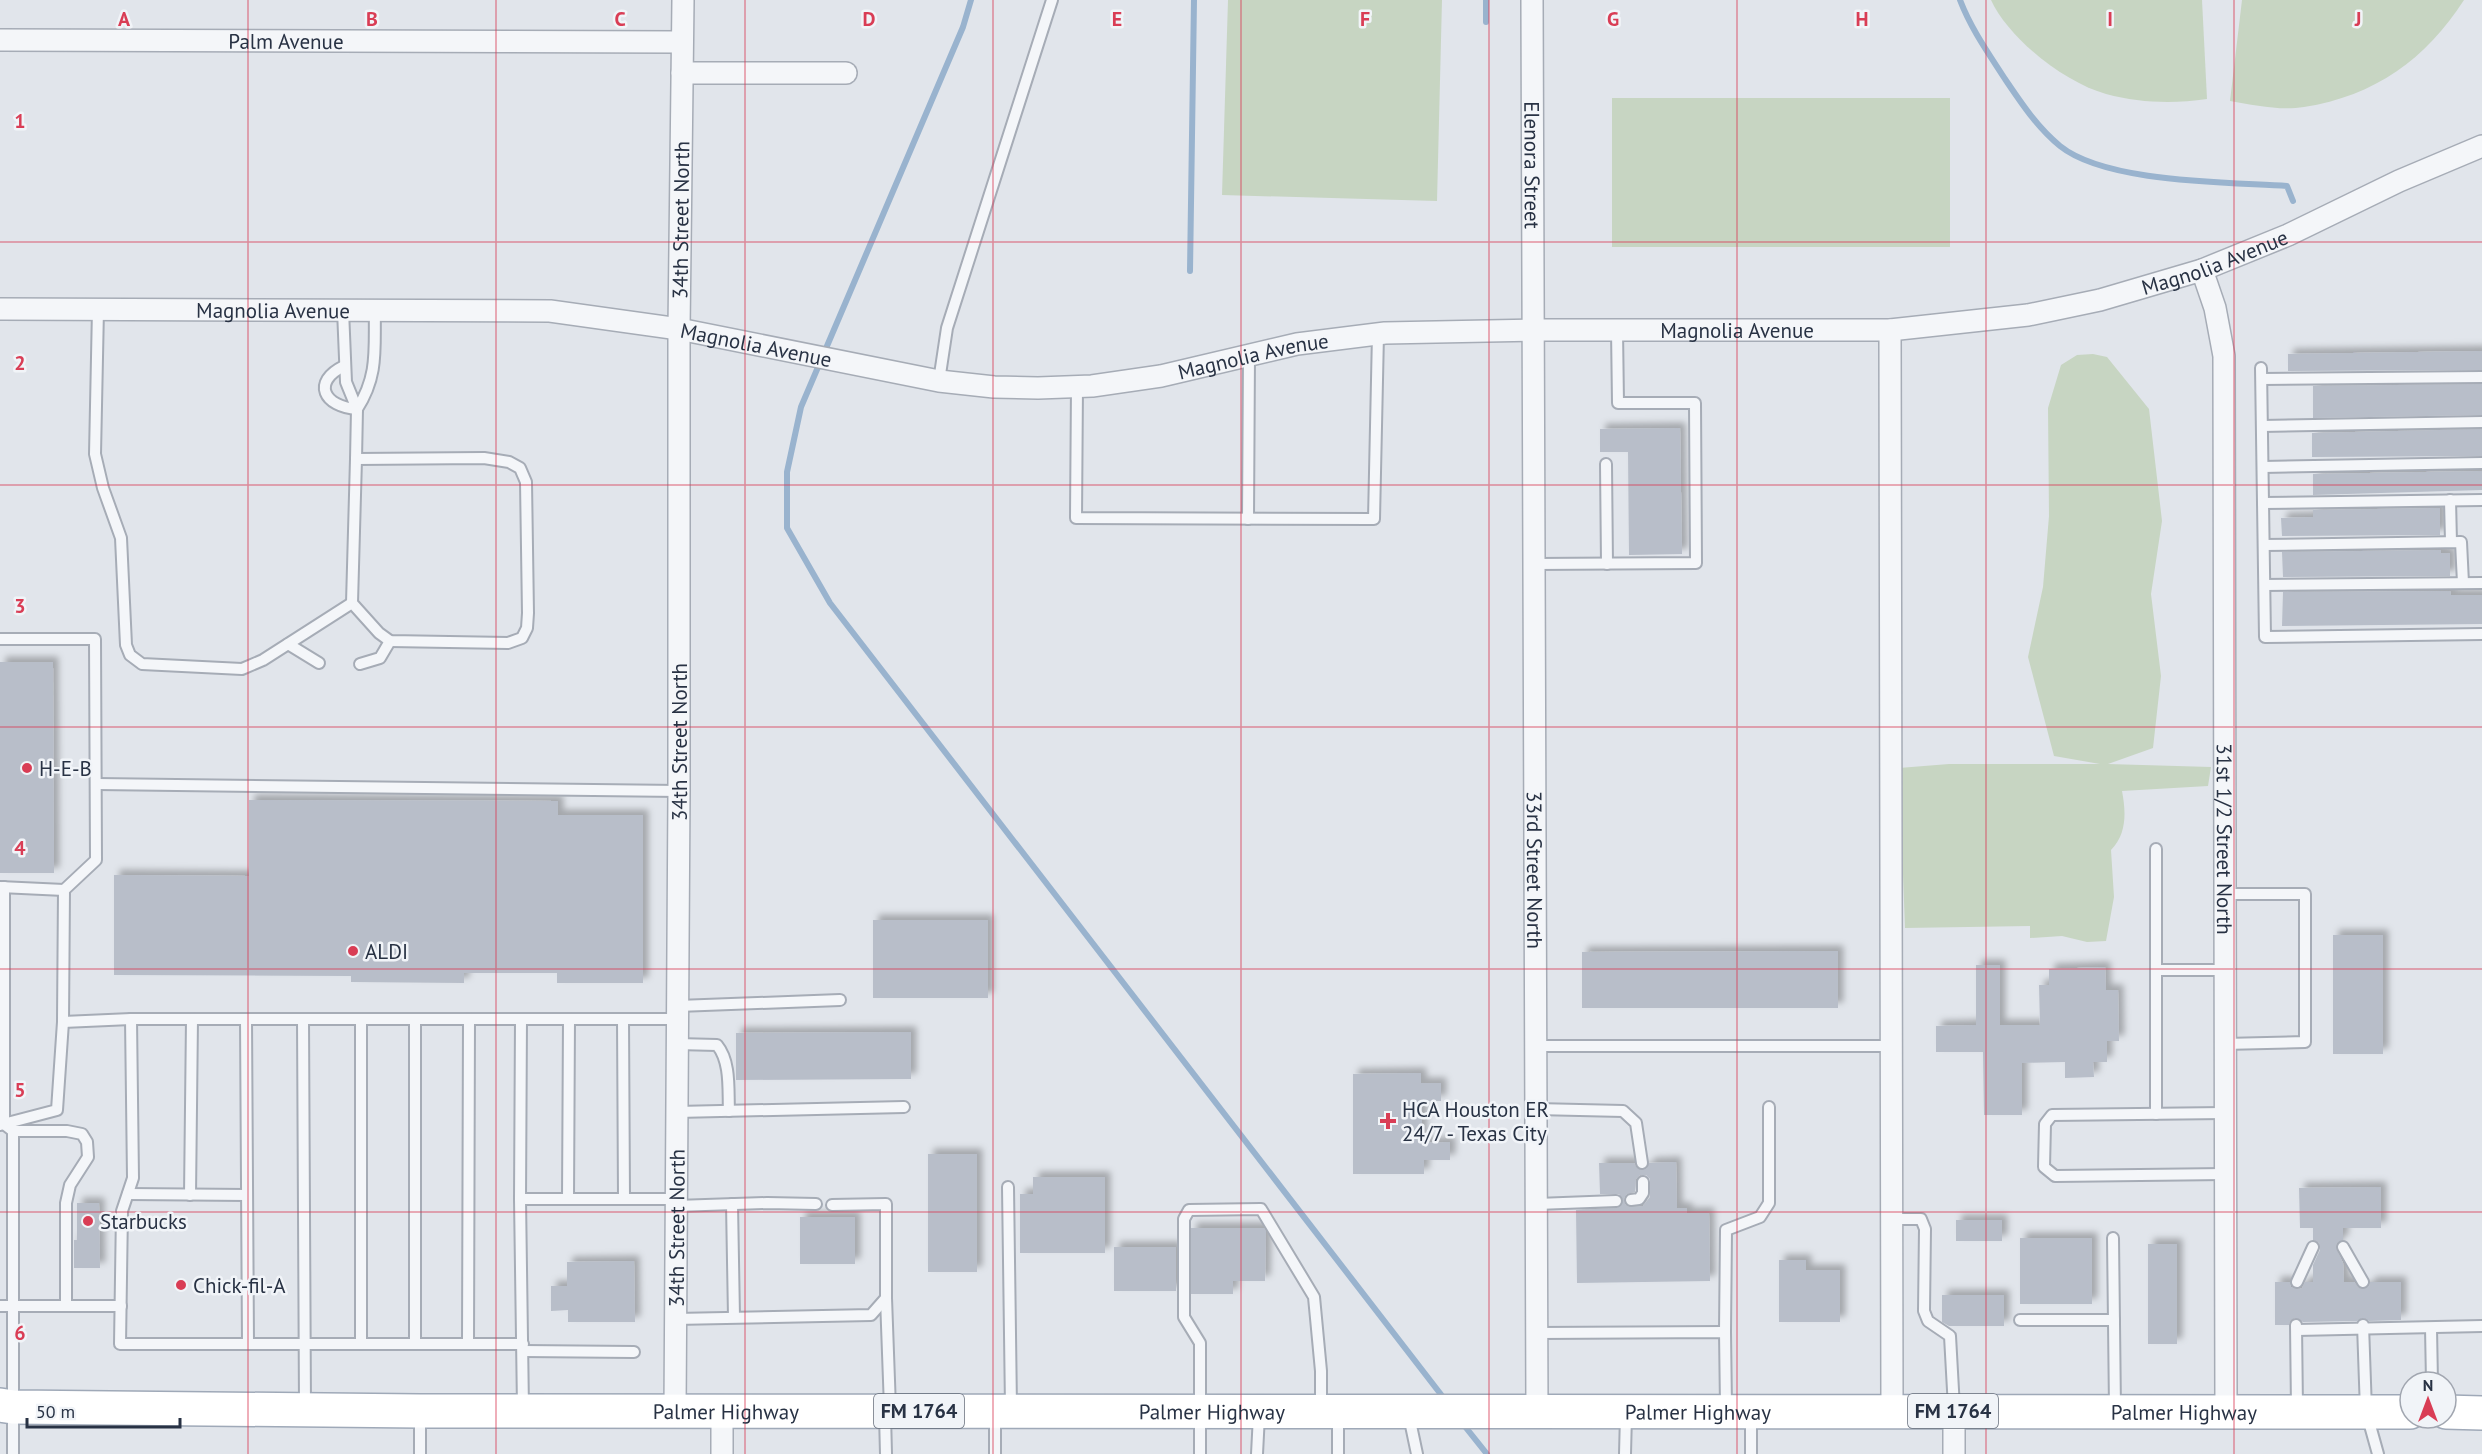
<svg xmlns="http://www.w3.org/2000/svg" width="2482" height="1454" viewBox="0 0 2482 1454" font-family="'PT Sans',sans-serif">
	<defs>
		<filter id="shadow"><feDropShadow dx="5.5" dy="-5.5" stdDeviation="3" flood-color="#0004"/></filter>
	</defs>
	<rect width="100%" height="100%" fill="#e1e5eb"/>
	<g fill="#c7d5c2">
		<path d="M1228 0H1442L1437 201 1222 195Z"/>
		<path d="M1991 0H2202L2207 99C2173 104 2140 103 2106 94 2065 83 2009 39 1991 0Z"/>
		<path d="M2242 0H2464C2426 59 2375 96 2304 107 2280 111 2254 105 2230 101Z"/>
		<rect x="1612" y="98" width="338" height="149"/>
		<path d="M2093 354 2107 357 2149 409 2162 521 2151 594 2161 676 2153 748 2108 764 2211 767 2208 786 2122 791C2126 812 2127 834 2111 850L2114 897 2106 941 2087 942 2062 936 2030 938V926L1905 928 1899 768 1949 764H2100L2054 756 2028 657 2043 587 2049 516 2048 408 2061 365 2077 355Z"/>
	</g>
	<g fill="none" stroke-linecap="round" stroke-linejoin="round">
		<g stroke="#99b3ce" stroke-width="6">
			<path d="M971 0 963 27 801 407 787 472V528L830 603 1446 1401"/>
			<path d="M1960 0C1971 29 1989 54 2005 79 2022 104 2037 127 2060 146 2106 183 2227 182 2287 186L2293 201"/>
			<path d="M1486 22V0"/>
			<path d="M1190 271 1194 0"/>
			<path d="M1463 1424 1487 1454"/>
		</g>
	</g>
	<g fill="#b8bec9" fill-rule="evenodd" filter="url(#shadow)">
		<path d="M2482 351V370L2288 371V354Z"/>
		<path d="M2482 384V415L2313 418V386Z"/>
		<path d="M1680 428 1682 554 1629 555 1628 452H1600V429Z"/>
		<path d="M2482 429V456L2312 457V433Z"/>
		<path d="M2482 471V490L2313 495V474Z"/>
		<path d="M2440 508V535L2282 536 2281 518 2313 517V510Z"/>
		<path d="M2441 550V553H2450V576L2283 577 2282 552Z"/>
		<path d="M2450 591 2451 595H2482V624L2282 626 2283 592Z"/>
		<path d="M0 662H53L54 873H0Z"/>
		<path d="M249 800 558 801V815H643V983H557V973H464V983L351 982V976L114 975V875L249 876Z"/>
		<rect x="873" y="920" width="115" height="78"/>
		<rect x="2333" y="935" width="50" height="119"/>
		<path d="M1838 951V1008H1582V952Z"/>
		<path d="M1976 965H2000V1025H2040L2039 985H2049V969L2105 967 2106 990H2118L2119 1041H2107V1062H2093L2094 1077 2065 1078V1062L2022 1063V1115H1984L1983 1052H1936V1026L1976 1025Z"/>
		<path d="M911 1032V1079L736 1080V1033Z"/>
		<path d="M1421 1073V1083H1441V1101H1422V1143L1450 1142V1160H1424V1174H1353V1074Z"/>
		<rect x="928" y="1154" width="49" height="118"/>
		<path d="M1676 1162 1677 1208H1687V1213H1709L1710 1281 1577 1283 1576 1210 1617 1208 1623 1201 1619 1194H1600L1599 1163H1634L1637 1168 1643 1170 1647 1168 1649 1163ZM1640 1175H1646L1650 1179V1197L1643 1206 1629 1207 1625 1204 1624 1198 1627 1194 1635 1192 1636 1179Z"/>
		<path d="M1033 1177H1105V1253H1020V1194H1033Z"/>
		<path d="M2381 1187V1228H2343V1240L2337 1243 2336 1248 2343 1263 2344 1282H2354L2359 1288 2364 1289 2369 1286 2370 1282H2401V1320L2369 1321 2363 1318 2357 1321 2303 1322 2295 1318 2290 1321 2289 1325H2275V1282H2290L2291 1287 2297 1289 2302 1288 2305 1282H2313V1265L2320 1250 2319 1243 2313 1240V1228H2300L2299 1188Z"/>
		<path d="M77 1203H99L100 1268H74V1240H77Z"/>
		<rect x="800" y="1217" width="55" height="47"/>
		<rect x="1956" y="1220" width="46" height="21"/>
		<path d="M1191 1228H1264L1266 1231 1265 1281H1233V1294H1191Z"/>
		<rect x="2020" y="1238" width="72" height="66"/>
		<rect x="2148" y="1244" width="29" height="100"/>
		<rect x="1114" y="1247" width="62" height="44"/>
		<path d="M1779 1260H1806V1270H1840V1322H1779Z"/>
		<path d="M634 1261 635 1322H568V1310L551 1311V1286H567V1262Z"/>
		<path d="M1942 1295H2004V1326H1949L1942 1322Z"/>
	</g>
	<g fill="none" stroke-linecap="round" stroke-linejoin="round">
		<defs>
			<g id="service">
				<path d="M98 309 95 454 103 488 121 538 126 645 130 655 142 664 242 669 263 660 352 603 379 633 390 641 508 643 522 638 527 628 528 613 526 482 520 468 509 462 484 458 356 459 352 603"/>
				<path d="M343 310 346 382 357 409 356 459"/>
				<path d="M344 366C311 382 324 407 357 409"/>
				<path d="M2261 368 2265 637 2482 634"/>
				<path d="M2262 379 2482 377"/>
				<path d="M939 381 947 328 1052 0"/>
				<path d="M1077 386 1076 518 1374 519 1378 334"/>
				<path d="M357 409C379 375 374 348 375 310"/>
				<path d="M2262 426 2482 422"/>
				<path d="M1606 464 1607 564"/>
				<path d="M2263 467 2482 463"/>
				<path d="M2450 500 2451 542"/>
				<path d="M2263 503 2482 500"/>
				<path d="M1248 519 1249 355"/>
				<path d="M2264 545 2461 542 2463 583"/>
				<path d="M1535 564 1696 563 1695 403H1618L1617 330"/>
				<path d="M2265 585 2482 583"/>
				<path d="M0 639H95L96 860 64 890 63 1022 57 1110 0 1125"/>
				<path d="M288 644 319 663"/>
				<path d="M360 664 380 658 390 641"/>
				<path d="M97 784 679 791"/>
				<path d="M2156 849V1114"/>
				<path d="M0 887 64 890"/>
				<path d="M4 887V1124L13 1131V1454"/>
				<path d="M2156 970H2224"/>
				<path d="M678 1006 840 1000"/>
				<path d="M131 1019 133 1178 122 1211 120 1344H523"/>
				<path d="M246 1019 248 1344"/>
				<path d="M303 1019 305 1406"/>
				<path d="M361 1019V1344"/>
				<path d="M415 1019V1344"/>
				<path d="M521 1019 520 1199 523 1408"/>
				<path d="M623 1019 624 1199"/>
				<path d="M63 1022 131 1019H677"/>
				<path d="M677 1044 717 1045C731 1062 728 1090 729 1111"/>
				<path d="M2224 1044 2305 1042V894H2225"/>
				<path d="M1536 1046H1891"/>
				<path d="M1536 1109 1623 1111 1636 1123 1642 1163"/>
				<path d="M677 1112 904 1107"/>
				<path d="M2225 1113 2052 1115 2045 1124 2044 1167 2055 1176 2225 1174"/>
				<path d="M13 1131H67L82 1134 87 1142 88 1157 70 1185 66 1203V1306"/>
				<path d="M1008 1187 1011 1407"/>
				<path d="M128 1194 247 1195"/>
				<path d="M190 1195 192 1019"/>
				<path d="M520 1199H676"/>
				<path d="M568 1199 569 1019"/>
				<path d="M1631 1200 1639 1199 1643 1193V1182"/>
				<path d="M732 1204 734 1317"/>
				<path d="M1537 1204 1616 1201"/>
				<path d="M676 1206 767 1203 816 1204"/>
				<path d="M1891 1219H1921L1925 1229 1924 1311 1928 1321 1950 1336 1954 1408"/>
				<path d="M2113 1238 2115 1408"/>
				<path d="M2343 1247 2363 1282"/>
				<path d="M2297 1282 2313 1247"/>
				<path d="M886 1298 890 1408"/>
				<path d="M0 1306H121"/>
				<path d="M675 1319 871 1315 886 1298V1204L832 1205"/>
				<path d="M2020 1320H2114"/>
				<path d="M2296 1325 2297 1408"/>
				<path d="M2363 1325 2366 1411 2378 1454"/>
				<path d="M2431 1328 2432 1382"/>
				<path d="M2297 1330 2482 1326"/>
				<path d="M1725 1332 1726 1230 1760 1217 1769 1203V1107"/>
				<path d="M1537 1333 1725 1332 1726 1407"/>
				<path d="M468 1344 469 1019"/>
				<path d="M523 1351 634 1352"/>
				<path d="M420 1415V1454"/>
				<path d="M885 1415 886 1454"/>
				<path d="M995 1415V1454"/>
				<path d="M1751 1415V1454"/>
				<path d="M1409 1416 1417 1454"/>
				<path d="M1200 1454V1343L1184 1317V1219L1189 1210 1261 1209 1314 1297 1321 1371V1407"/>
				<path d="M1257 1454 1259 1415"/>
				<path d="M1338 1454V1415"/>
				<path d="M1625 1454 1626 1415"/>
			</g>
			<g id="minor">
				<path id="s1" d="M1532 0 1537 1411"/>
				<path id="s2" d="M0 40 682 42"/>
				<path d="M682 73H846"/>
				<path id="s3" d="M2202 270 2215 308 2224 356 2226 1411"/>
				<path id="s4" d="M0 309 550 311 679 329 939 381 994 387 1038 388 1092 386 1161 376 1297 344 1385 333 1534 330H1890L2028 315 2100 300 2202 270 2288 235 2399 181 2482 146"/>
				<path d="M1890 330 1892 1412"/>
				<path id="s5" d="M675 1411 679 791V329L683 0"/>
				<path d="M722 1411V1454"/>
				<path d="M1954 1411V1454"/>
			</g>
			<g id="primary">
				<path id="s6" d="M0 1405 13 1407 420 1411 2410 1412"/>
				<path d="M2446 1412 2482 1413"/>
			</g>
		</defs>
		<use href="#service" stroke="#a6acb6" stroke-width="14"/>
		<use href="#minor" stroke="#a6acb6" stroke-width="24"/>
		<use href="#primary" stroke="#9fa9b8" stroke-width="36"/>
		<use href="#service" stroke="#f4f6f9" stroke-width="10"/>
		<use href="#minor" stroke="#f4f6f9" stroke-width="21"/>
		<use href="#primary" stroke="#fff" stroke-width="33"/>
	</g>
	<path fill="none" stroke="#d93d55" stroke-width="1.5" stroke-opacity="0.55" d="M248 0V1454M496 0V1454M745 0V1454M993 0V1454M1241 0V1454M1489 0V1454M1737 0V1454M1986 0V1454M2234 0V1454M0 242H2482M0 485H2482M0 727H2482M0 969H2482M0 1212H2482"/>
	<g fill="#d93d55" stroke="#f1f4f8" stroke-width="2">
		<circle cx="27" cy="768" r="6"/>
		<circle cx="353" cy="951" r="6"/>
		<path d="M1385 1112h6v6h6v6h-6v6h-6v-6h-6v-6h6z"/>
		<circle cx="88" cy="1221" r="6"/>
		<circle cx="181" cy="1285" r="6"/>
	</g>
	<g text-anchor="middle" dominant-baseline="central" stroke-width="5" stroke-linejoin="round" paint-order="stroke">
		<g fill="#f1f4f8" stroke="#646c7a" stroke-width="1.5">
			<rect x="874" y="1394" width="90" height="34" rx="4.5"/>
			<rect x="1908" y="1394" width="90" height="34" rx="4.5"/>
		</g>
		<g font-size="20" font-weight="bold" fill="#283244">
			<text x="919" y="1411">FM 1764</text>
			<text x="1953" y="1411">FM 1764</text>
		</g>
		<g font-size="21" fill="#283244" stroke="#f1f4f8">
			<text stroke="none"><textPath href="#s2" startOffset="286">Palm Avenue</textPath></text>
			<text stroke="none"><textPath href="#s1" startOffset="165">Elenora Street</textPath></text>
			<text stroke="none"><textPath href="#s5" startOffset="1191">34th Street North</textPath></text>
			<text stroke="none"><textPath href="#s4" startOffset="2235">Magnolia Avenue</textPath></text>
			<text stroke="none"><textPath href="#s4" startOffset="273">Magnolia Avenue</textPath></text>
			<text stroke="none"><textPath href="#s4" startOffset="1749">Magnolia Avenue</textPath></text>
			<text stroke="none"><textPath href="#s4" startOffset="759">Magnolia Avenue</textPath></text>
			<text stroke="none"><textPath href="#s4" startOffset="1263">Magnolia Avenue</textPath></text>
			<text stroke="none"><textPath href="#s5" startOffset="669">34th Street North</textPath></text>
			<text stroke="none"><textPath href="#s3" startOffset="572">31st 1/2 Street North</textPath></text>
			<text stroke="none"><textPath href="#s1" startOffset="870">33rd Street North</textPath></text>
			<text stroke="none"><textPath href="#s5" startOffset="183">34th Street North</textPath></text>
			<text stroke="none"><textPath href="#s6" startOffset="1212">Palmer Highway</textPath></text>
			<text stroke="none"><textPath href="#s6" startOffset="726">Palmer Highway</textPath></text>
			<text stroke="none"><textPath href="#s6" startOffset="2184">Palmer Highway</textPath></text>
			<text stroke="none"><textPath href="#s6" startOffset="1698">Palmer Highway</textPath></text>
		</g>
		<g font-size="21" fill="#283244" stroke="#f1f4f8" text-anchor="start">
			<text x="39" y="768">H-E-B</text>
			<text x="365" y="951">ALDI</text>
			<text x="1402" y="1109">HCA Houston ER<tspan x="1402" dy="24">24/7 - Texas City</tspan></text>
			<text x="100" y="1221">Starbucks</text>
			<text x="193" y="1285">Chick-fil-A</text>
		</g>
	</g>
	<g font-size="20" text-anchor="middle" font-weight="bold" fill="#d93d55" stroke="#f1f4f8" stroke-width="5" stroke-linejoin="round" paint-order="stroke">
		<text x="124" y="26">A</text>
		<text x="372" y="26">B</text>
		<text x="620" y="26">C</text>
		<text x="869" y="26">D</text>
		<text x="1117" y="26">E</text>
		<text x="1365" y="26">F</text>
		<text x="1613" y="26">G</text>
		<text x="1862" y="26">H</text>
		<text x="2110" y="26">I</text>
		<text x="2358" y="26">J</text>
		<text x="20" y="128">1</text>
		<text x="20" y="370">2</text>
		<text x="20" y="613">3</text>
		<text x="20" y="855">4</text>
		<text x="20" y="1097">5</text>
		<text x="20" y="1340">6</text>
	</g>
	<g transform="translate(2428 1400)"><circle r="28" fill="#f1f4f8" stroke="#a1a6b0" stroke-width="1.5"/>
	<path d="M0-4.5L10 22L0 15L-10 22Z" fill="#d93d55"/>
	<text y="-9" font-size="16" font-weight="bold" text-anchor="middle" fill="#283244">N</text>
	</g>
	<path d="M27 1418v9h153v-9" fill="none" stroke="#283244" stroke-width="3"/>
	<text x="36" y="1418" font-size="18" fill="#283244" stroke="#f1f4f8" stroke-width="4.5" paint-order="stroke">50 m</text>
</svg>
